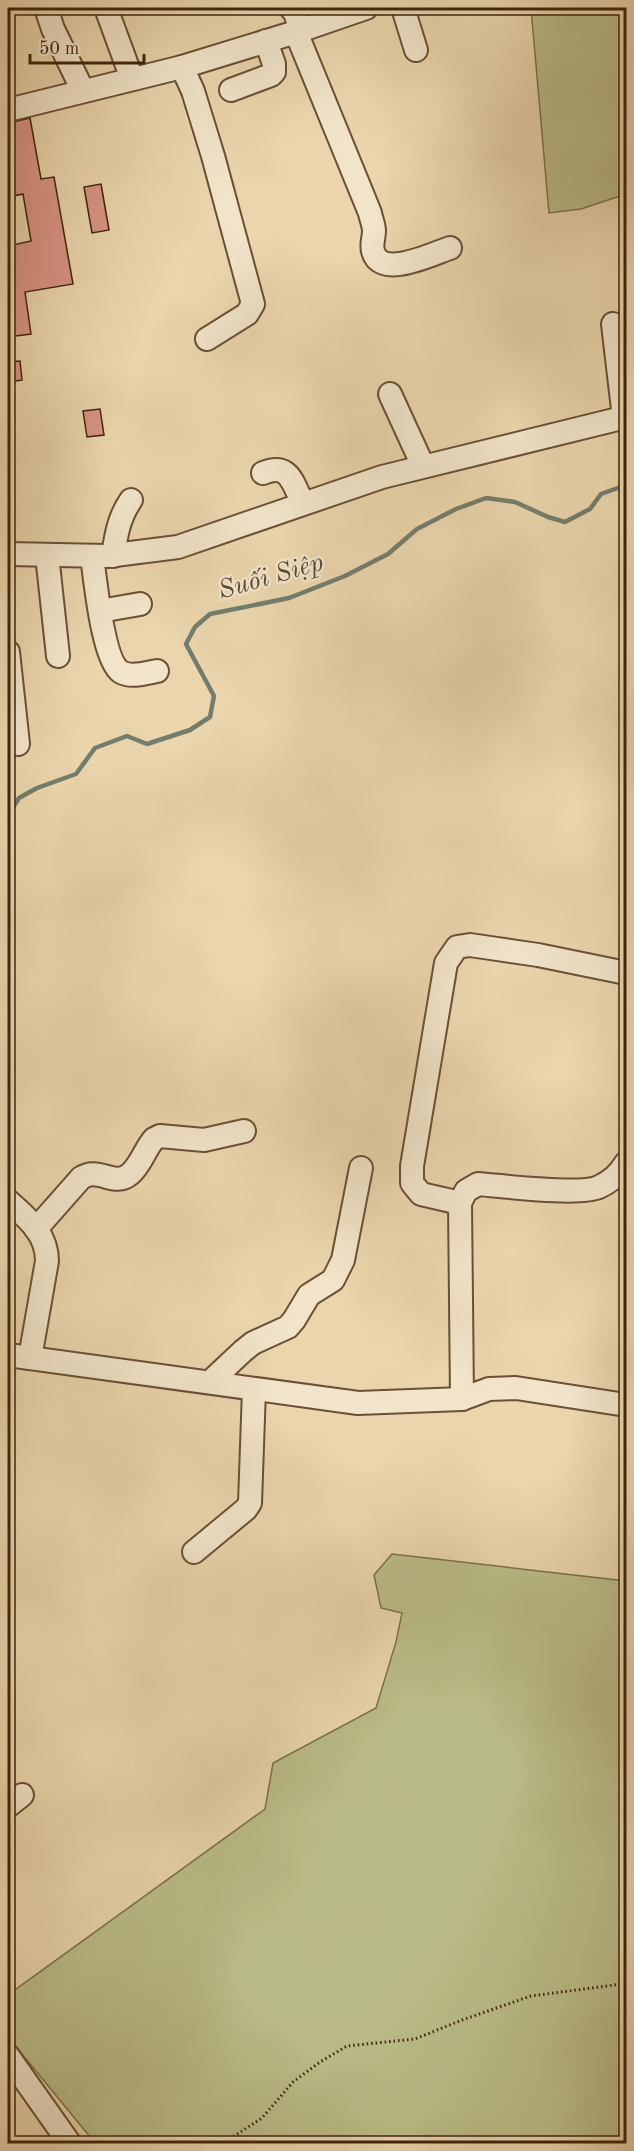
<svg xmlns="http://www.w3.org/2000/svg" width="634" height="2151" viewBox="0 0 634 2151" font-family="'Old Standard TT',serif">
	<rect width="100%" height="100%" fill="#ead5ac"/>
	<filter id="stains"><feTurbulence type="fractalNoise" baseFrequency=".00333" numOctaves="4"/><feColorMatrix values="0 0 0 0 .2 0 0 0 0 .09 0 0 0 0 .02 0 0 0 .5 -.17"/></filter>
	<radialGradient id="worn" r=".72"><stop offset=".6" stop-color="#630" stop-opacity="0"/><stop offset="1" stop-color="#630" stop-opacity=".3"/></radialGradient>
	<g fill="#babc87" stroke="#7c704a" stroke-width="1.5">
		<path d="M531 8H626V194L581 209 549 213Z"/>
		<path d="M392 1554 626 1581V2143L376 2144 362 2141H314L306 2144 95 2143 8 2037V1995L265 1809 273 1763 376 1708 396 1642 402 1613 381 1608 374 1575Z"/>
	</g>
	<g fill="none" stroke-linecap="round" stroke-linejoin="round">
		<path stroke="#747d6c" stroke-width="4.5" d="M8 815 19 798 37 788 76 774 95 748 127 736 147 744 190 730 210 717 214 696 186 644 195 627 210 614 289 598 345 576 388 554 417 529 456 509 486 498 515 502 548 517 565 522 590 509 601 494 626 485"/>
	</g>
	<g fill="#d89484" stroke="#3f240d" stroke-width="1.5">
		<path d="M30 118 41 179 54 177 73 284 25 292 31 334 8 337V246L31 241 23 194 8 197V123Z"/>
		<path d="M101 184 109 230 92 233 84 187Z"/>
		<path d="M20 361 22 380 8 382V362Z"/>
		<path d="M100 409 104 435 87 437 83 411Z"/>
	</g>
	<g fill="none" stroke-linecap="round" stroke-linejoin="round">
		<defs>
			<g id="minor">
				<path d="M46 8 53 29 83 91"/>
				<path d="M106 8 132 79"/>
				<path d="M291 8 295 13 301 30"/>
				<path d="M403 8 416 50"/>
				<path d="M296 32 366 8"/>
				<path d="M182 67 296 32 370 213C371 219 374 225 374 231 374 238 371 244 373 251 380 280 432 254 450 248"/>
				<path d="M231 90 271 75 274 72V64L266 41"/>
				<path d="M8 110 182 67 193 91 213 156 253 304 247 314 207 339"/>
				<path d="M613 324 624 418"/>
				<path d="M390 394 423 466"/>
				<path d="M263 473C290 462 292 483 303 503"/>
				<path d="M8 554 107 556 178 547 382 477 626 417"/>
				<path d="M47 555 58 656"/>
				<path d="M92 556C95 578 103 661 121 672 131 678 146 673 157 671"/>
				<path d="M113 556C116 535 119 517 131 500"/>
				<path d="M100 611 140 604"/>
				<path d="M8 652 18 744"/>
				<path d="M8 1201C27 1218 47 1233 47 1261L30 1358"/>
				<path d="M460 1203 421 1194 412 1183V1166L446 963 457 947 470 945 538 955 626 973"/>
				<path d="M36 1229 81 1178C99 1166 114 1188 130 1174 141 1165 145 1149 154 1139L160 1136 204 1140 244 1131"/>
				<path d="M8 1355 358 1403 462 1399 489 1389 516 1388 626 1405"/>
				<path d="M210 1382 243 1351 253 1343 288 1327 294 1320 309 1295 333 1280 343 1260 361 1168"/>
				<path d="M462 1399 460 1203 466 1191 478 1184C504 1186 579 1196 599 1187 612 1181 619 1174 626 1163"/>
				<path d="M194 1552 246 1509 250 1503 254 1389"/>
				<path d="M8 1806 22 1795"/>
				<path d="M8 2056 70 2144"/>
			</g>
		</defs>
		<use href="#minor" stroke="#6a5035" stroke-width="26"/>
		<path stroke="#3f240d" stroke-width="3" stroke-dasharray="1.5 3" stroke-linecap="butt" d="M222 2144 262 2118 293 2082 320 2062 347 2046 415 2039 462 2020 531 1996 622 1984"/>
		<use href="#minor" stroke="#f1e4c9" stroke-width="22"/>
	</g>
	<g text-anchor="middle" dominant-baseline="central" stroke-width="5" stroke-linejoin="round" paint-order="stroke">
		<g font-size="26" font-style="italic" fill="#554934" stroke="#f1e4c9">
			<text transform="translate(271 577) rotate(-16)">Suối Siệp</text>
		</g>
	</g>
	<rect width="634" height="2151" fill="none" stroke="#ead5ac" stroke-width="30"/>
	<rect x="9" y="9" width="616" height="2133" fill="none" stroke="#3f240d" stroke-width="3"/>
	<rect x="15" y="15" width="604" height="2121" fill="none" stroke="#3f240d" stroke-width="1.5"/>
	<path d="M30 54v9h114v-9" fill="none" stroke="#3f240d" stroke-width="3"/>
	<text x="39" y="54" font-size="18" fill="#3f240d" stroke="#f1e4c9" stroke-width="4.5" paint-order="stroke">50 m</text>
	<rect width="100%" height="100%" filter="url(#stains)"/>
	<rect width="100%" height="100%" fill="url(#worn)"/>
</svg>
